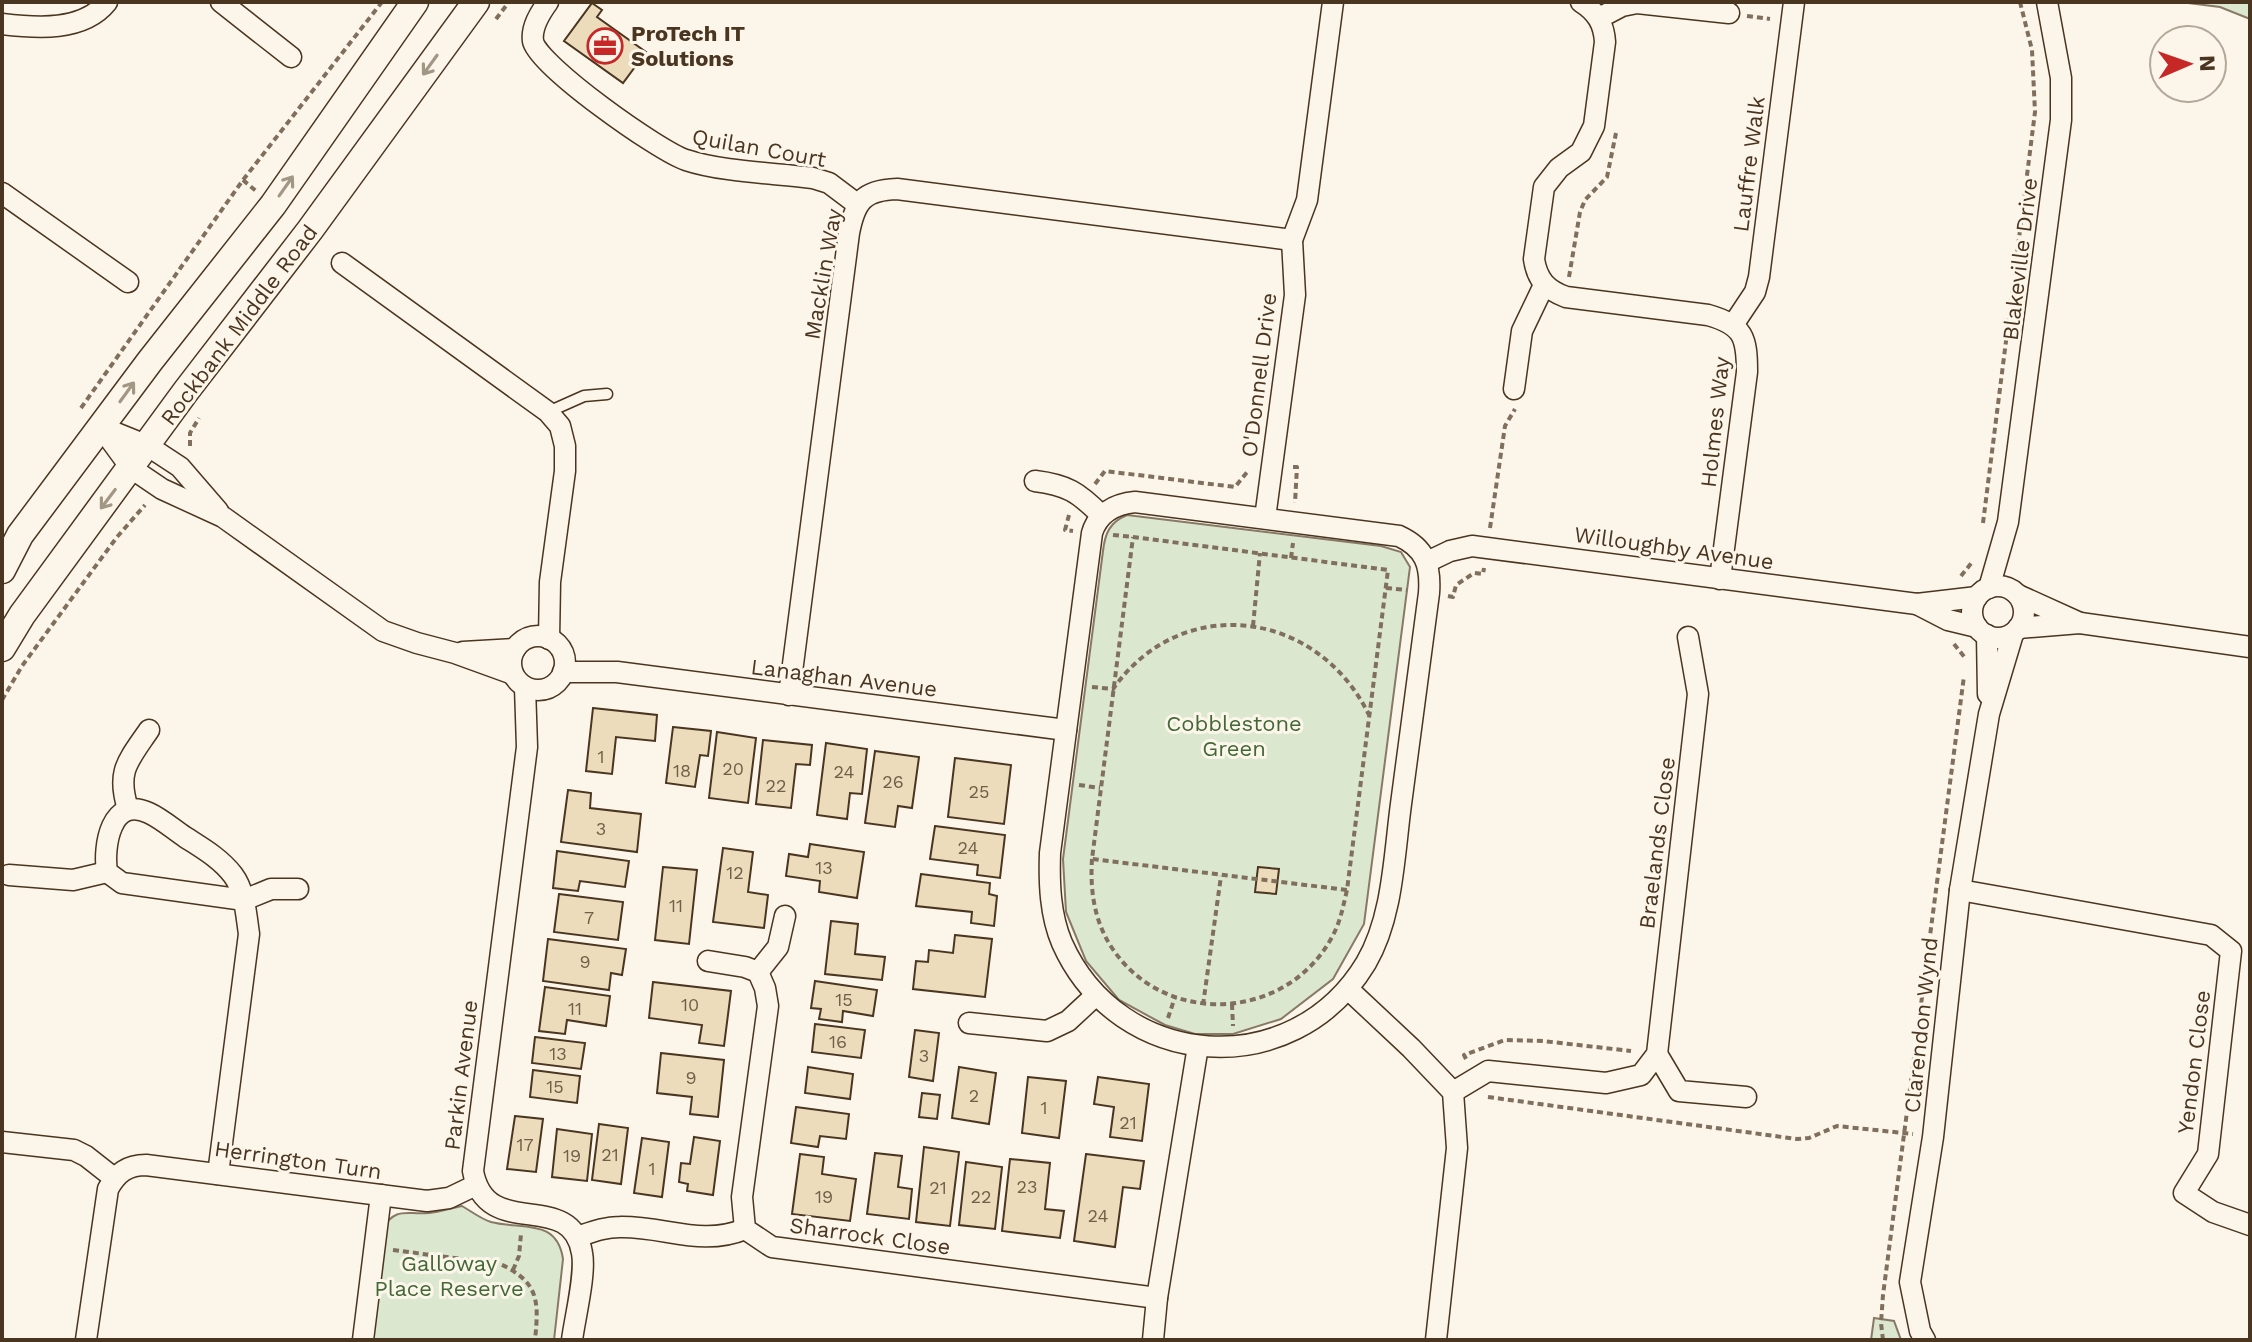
<svg xmlns="http://www.w3.org/2000/svg" width="2252" height="1342" viewBox="0 0 2252 1342" font-family="'Work Sans',sans-serif">
	<rect width="100%" height="100%" fill="#fbf6e9"/>
	<g fill="#dce7d0" stroke="#887966" stroke-width="2">
		<path d="M2180 2H2250V19L2220 7Z"/>
		<path d="M1127 515 1381 546 1401 552 1410 567 1364 924 1333 979 1281 1019 1233 1034H1195L1165 1025 1119 1000 1086 961 1066 912 1063 859 1103 551C1105 533 1110 522 1127 515Z"/>
		<path d="M462 1206C471 1211 481 1219 491 1222 522 1230 557 1218 563 1259L554 1340H369L381 1229C398 1206 405 1215 429 1213 440 1212 451 1208 462 1206Z"/>
		<path d="M1874 1318 1894 1321 1901 1340H1871Z"/>
	</g>
	<g fill="#ecdcbc" stroke="#4a3520" stroke-width="2">
		<path d="M592 3 602 10 597 17 646 52 623 83 564 41Z"/>
		<path d="M593 708 657 715 655 741 616 737 612 774 586 771Z"/>
		<path d="M673 727 711 731 708 756 700 755 695 787 666 783Z"/>
		<path d="M717 732 756 738 748 803 709 798Z"/>
		<path d="M763 740 812 745 810 765 796 764 791 808 756 804Z"/>
		<path d="M826 743 867 749 862 794 850 793 847 819 817 815Z"/>
		<path d="M875 751 919 757 912 808 898 806 895 827 865 823Z"/>
		<path d="M955 758 1011 765 1004 824 948 817Z"/>
		<path d="M568 790 591 793 590 808 641 814 637 852 561 842Z"/>
		<path d="M935 826 1005 835 1000 878 977 875 978 865 930 859Z"/>
		<path d="M810 844 864 852 857 898 819 892 820 881 786 876 789 854 808 857Z"/>
		<path d="M723 848 753 852 748 892 768 895 764 928 713 922Z"/>
		<path d="M557 851 629 861 625 887 580 881 578 891 553 888Z"/>
		<path d="M663 867 697 870 689 944 655 940Z"/>
		<path d="M1258 867 1279 869 1276 894 1255 892Z"/>
		<path d="M921 874 990 883 989 894 997 896 994 926 971 923 972 912 916 906Z"/>
		<path d="M559 894 623 902 618 940 554 932Z"/>
		<path d="M831 921 858 924 855 954 885 957 882 980 825 974Z"/>
		<path d="M955 935 992 939 985 997 913 989 916 961 928 962 929 950 953 953Z"/>
		<path d="M548 939 626 949 622 975 611 973 609 990 543 981Z"/>
		<path d="M815 981 877 990 873 1016 843 1011 842 1022 819 1019 821 1009 811 1008Z"/>
		<path d="M653 982 731 991 724 1046 699 1043 702 1025 649 1018Z"/>
		<path d="M545 987 610 996 606 1026 567 1020 565 1034 539 1031Z"/>
		<path d="M815 1024 865 1030 861 1058 812 1052Z"/>
		<path d="M915 1030 939 1033 933 1081 909 1077Z"/>
		<path d="M535 1037 585 1043 581 1069 532 1063Z"/>
		<path d="M661 1053 724 1060 718 1117 690 1114 692 1097 657 1093Z"/>
		<path d="M808 1067 853 1074 850 1099 805 1093Z"/>
		<path d="M959 1067 996 1073 989 1124 952 1118Z"/>
		<path d="M533 1070 580 1076 577 1103 530 1097Z"/>
		<path d="M1028 1077 1066 1081 1059 1138 1022 1133Z"/>
		<path d="M1098 1077 1149 1084 1142 1141 1110 1137 1114 1107 1094 1104Z"/>
		<path d="M922 1093 940 1095 937 1119 919 1117Z"/>
		<path d="M796 1107 849 1114 846 1139 820 1136 818 1147 791 1143Z"/>
		<path d="M515 1116 543 1119 536 1172 507 1169Z"/>
		<path d="M599 1124 628 1128 621 1184 592 1180Z"/>
		<path d="M557 1129 592 1134 587 1181 552 1177Z"/>
		<path d="M694 1137 720 1141 713 1195 687 1191 688 1184 679 1182 681 1163 690 1164Z"/>
		<path d="M642 1138 669 1142 662 1197 634 1193Z"/>
		<path d="M924 1147 959 1152 950 1226 916 1222Z"/>
		<path d="M875 1153 902 1156 898 1187 912 1189 909 1219 867 1214Z"/>
		<path d="M800 1154 824 1157 822 1174 856 1179 850 1221 792 1214Z"/>
		<path d="M1086 1154 1144 1161 1140 1189 1123 1187 1115 1247 1074 1241Z"/>
		<path d="M1010 1159 1050 1163 1045 1209 1064 1211 1060 1238 1002 1231Z"/>
		<path d="M966 1162 1002 1167 995 1229 959 1225Z"/>
	</g>
	<g fill="none" stroke-linecap="round" stroke-linejoin="round">
		<defs>
			<path id="service" d="M548 412 584 396 607 394"/>
			<g id="minor">
				<path d="M221 2 291 57"/>
				<path d="M548 2C540 13 531 27 533 41 537 65 660 152 686 160 722 172 775 173 813 178L829 183 857 204"/>
				<path d="M1581 2C1597 12 1604 24 1605 42L1594 126 1581 152 1559 168 1544 187 1534 259C1537 280 1547 290 1566 297L1708 315C1744 325 1747 338 1747 372L1720 579"/>
				<path d="M1599 18 1622 6 1637 3 1729 13"/>
				<path d="M2 24C36 28 83 32 107 2"/>
				<path d="M2 193 128 282"/>
				<path d="M342 263 548 412 560 426 565 446V471L550 582 549 639"/>
				<path d="M1733 325 1755 292 1759 277 1794 2"/>
				<path d="M1514 389 1522 331 1544 285"/>
				<path d="M101 427 131 468 162 489 223 517 383 631 417 643 455 653 513 674"/>
				<path d="M101 427 148 446 180 467 218 511"/>
				<path d="M1035 481C1067 485 1078 492 1101 515"/>
				<path d="M1135 502 1399 536C1425 548 1431 565 1429 593 1420 663 1410 734 1401 804 1394 856 1393 917 1366 963 1293 1084 1119 1071 1062 943 1050 915 1049 883 1050 853L1092 533C1098 513 1115 504 1135 502Z"/>
				<path d="M1265 518 1295 295 1292 240 1307 200 1333 2"/>
				<path d="M1427 562 1450 551 1472 546 1917 604 1977 597"/>
				<circle cx="1998" cy="612" r="26"/>
				<path d="M1989 588 2008 522 2061 120V78L2047 2"/>
				<path d="M2018 595 2080 623"/>
				<path d="M1917 604 1948 620 1977 627"/>
				<path d="M2018 628 2080 623 2250 647"/>
				<path d="M1987 635 1988 694"/>
				<circle cx="538" cy="663" r="27"/>
				<path d="M463 652 515 649"/>
				<path d="M563 672H617L1066 730"/>
				<path d="M525 687 527 747 473 1171C486 1243 571 1187 582 1253 586 1274 575 1317 572 1340"/>
				<path d="M789 695 849 233C855 202 863 190 897 189L1292 240"/>
				<path d="M128 809C116 771 128 761 149 730"/>
				<path d="M9 875 73 880 107 872"/>
				<path d="M1960 890 2211 935 2231 951 2208 1154 2184 1193 2213 1212 2250 1225"/>
				<path d="M708 961 745 967 758 972 765 988 768 1006 742 1197 745 1229 772 1247 1157 1298"/>
				<path d="M758 972 778 947 785 916"/>
				<path d="M1348 989 1411 1048 1453 1092 1457 1148 1436 1340"/>
				<path d="M969 1023 1047 1031 1068 1021 1096 995"/>
				<path d="M1657 1054 1679 1091 1746 1097"/>
				<path d="M1453 1092 1488 1071 1606 1083 1641 1075 1657 1054 1698 694 1688 637"/>
				<path d="M2 1142 74 1150 86 1156 114 1178"/>
				<path d="M218 1174 249 934C246 914 245 891 233 875 220 858 202 848 185 837 173 829 162 819 149 813 111 795 103 846 107 872L122 883 244 900 271 889H298"/>
				<path d="M577 1237C592 1232 604 1227 620 1227 665 1226 701 1247 745 1229"/>
				<path d="M86 1340 108 1189C117 1173 127 1165 146 1165L427 1201 449 1198 476 1185"/>
				<path d="M363 1340 381 1195"/>
				<path d="M1153 1340 1157 1298 1198 1046"/>
				<path d="M1925 1340 1920 1331 1910 1282 1933 1137 1960 890 1989 714 2013 634"/>
			</g>
			<g id="tertiary">
				<path d="M2 570 20 535 150 361 273 205 415 2"/>
				<path d="M2 648 22 615 186 391 310 230 476 2"/>
			</g>
		</defs>
		<use href="#service" stroke="#4a3520" stroke-width="13"/>
		<use href="#minor" stroke="#4a3520" stroke-width="23"/>
		<use href="#tertiary" stroke="#4a3520" stroke-width="29"/>
		<g stroke="#7f6f5c" stroke-width="4" stroke-dasharray="6 4" stroke-linecap="butt">
			<path d="M1747 16 1770 19"/>
			<path d="M496 19 509 2"/>
			<path d="M243 180 256 191"/>
			<path d="M1569 277 1580 212 1585 200 1607 177 1616 133"/>
			<path d="M81 408 243 180 382 2"/>
			<path d="M190 446V433L199 418"/>
			<path d="M1293 467H1297L1295 503"/>
			<path d="M1095 484 1105 471 1235 487 1248 471"/>
			<path d="M1069 515 1065 530 1073 531"/>
			<path d="M1983 523 2035 112 2032 50 2020 2"/>
			<path d="M1490 528 1505 426 1515 409"/>
			<path d="M1113 535 1133 537 1388 570 1347 890 1092 859 1133 537"/>
			<path d="M1291 558 1293 543"/>
			<path d="M1961 576 1973 561"/>
			<path d="M1386 588 1407 590"/>
			<path d="M1448 596 1453 597 1456 585 1474 573 1483 574 1484 568"/>
			<path d="M1253 626 1260 553"/>
			<path d="M1954 644 1966 659"/>
			<path d="M1092 687 1113 689C1182 591 1318 610 1369 715"/>
			<path d="M2 700 22 666 117 537 145 505"/>
			<path d="M1079 785 1100 788"/>
			<path d="M1092 859C1090 890 1094 921 1112 948 1165 1028 1287 1021 1332 937 1340 923 1343 907 1347 890"/>
			<path d="M1232 1004 1233 1026"/>
			<path d="M1203 1005 1221 876"/>
			<path d="M1168 1018 1175 997"/>
			<path d="M1466 1059 1464 1055 1505 1040 1543 1041 1631 1051"/>
			<path d="M1488 1097 1797 1139 1809 1138 1837 1126 1913 1134"/>
			<path d="M393 1250 500 1264C539 1282 539 1301 535 1340"/>
			<path d="M513 1270 519 1256 521 1234"/>
			<path d="M1883 1340 1881 1323 1883 1295 1964 676"/>
		</g>
		<use href="#service" stroke="#fbf6e9" stroke-width="10"/>
		<use href="#minor" stroke="#fbf6e9" stroke-width="20"/>
		<use href="#tertiary" stroke="#fbf6e9" stroke-width="26"/>
	</g>
	<defs><path id="oneway-shaft" d="M-6 0H5M1.5-3L5.5 0L1.5 3" fill="none" stroke-width="1.6" stroke-linecap="round" stroke-linejoin="round" transform="scale(2)"/></defs>
	<g stroke="#a29684">
		<use href="#oneway-shaft" transform="translate(430 65) rotate(126)"/>
		<use href="#oneway-shaft" transform="translate(286 186) rotate(-55)"/>
		<use href="#oneway-shaft" transform="translate(127 392) rotate(-54)"/>
		<use href="#oneway-shaft" transform="translate(108 499) rotate(127)"/>
	</g>
	<defs>
		<symbol id="office-ring" viewBox="-11 -11 22 22"><circle r="9.5" fill="#fbf6e9" stroke="#c62828" stroke-width="1.5"/><path d="M-6-3h4V-5.5h4V-3h4V5H-6ZM-1-4.5V-3h2v-1.5ZM-6 0V1H6V0Z" fill="#c62828"/></symbol>
	</defs>
	<g fill-rule="evenodd">
		<use href="#office-ring" x="585" y="26" width="40" height="40"/>
	</g>
	<g text-anchor="middle" dominant-baseline="central" stroke-width="6" stroke-linejoin="round" paint-order="stroke">
		<g font-size="18" fill="#725f47">
			<text x="601" y="756">1</text>
			<text x="733" y="768">20</text>
			<text x="682" y="770">18</text>
			<text x="844" y="771">24</text>
			<text x="893" y="781">26</text>
			<text x="776" y="785">22</text>
			<text x="979" y="791">25</text>
			<text x="601" y="828">3</text>
			<text x="968" y="847">24</text>
			<text x="824" y="867">13</text>
			<text x="735" y="872">12</text>
			<text x="676" y="905">11</text>
			<text x="589" y="917">7</text>
			<text x="585" y="961">9</text>
			<text x="844" y="999">15</text>
			<text x="690" y="1004">10</text>
			<text x="575" y="1008">11</text>
			<text x="838" y="1041">16</text>
			<text x="558" y="1053">13</text>
			<text x="924" y="1055">3</text>
			<text x="691" y="1077">9</text>
			<text x="555" y="1086">15</text>
			<text x="974" y="1095">2</text>
			<text x="1044" y="1107">1</text>
			<text x="1128" y="1122">21</text>
			<text x="525" y="1144">17</text>
			<text x="610" y="1154">21</text>
			<text x="572" y="1155">19</text>
			<text x="652" y="1168">1</text>
			<text x="1027" y="1186">23</text>
			<text x="938" y="1187">21</text>
			<text x="824" y="1196">19</text>
			<text x="981" y="1196">22</text>
			<text x="1098" y="1215">24</text>
		</g>
		<g font-size="22" font-weight="bold" fill="#4a3520" stroke="#fbf6e9" text-anchor="start">
			<text x="631" y="33">ProTech IT<tspan x="631" dy="25">Solutions</tspan></text>
		</g>
		<g font-size="22" fill="#4a3520" stroke="#fbf6e9">
			<text transform="translate(759 148) rotate(10)">Quilan Court</text>
			<text transform="translate(1749 164) rotate(-83)">Lauffre Walk</text>
			<text transform="translate(2020 259) rotate(-83)">Blakeville Drive</text>
			<text transform="translate(823 274) rotate(-80)">Macklin Way</text>
			<text transform="translate(239 325) rotate(-53)">Rockbank Middle Road</text>
			<text transform="translate(1259 375) rotate(-83)">O'Donnell Drive</text>
			<text transform="translate(1715 422) rotate(-84)">Holmes Way</text>
			<text transform="translate(1674 548) rotate(8)">Willoughby Avenue</text>
			<text transform="translate(844 678) rotate(7)">Lanaghan Avenue</text>
			<text transform="translate(1657 843) rotate(-83)">Braelands Close</text>
			<text transform="translate(1921 1025) rotate(-84)">Clarendon Wynd</text>
			<text transform="translate(2194 1062) rotate(-83)">Yendon Close</text>
			<text transform="translate(461 1075) rotate(-83)">Parkin Avenue</text>
			<text transform="translate(298 1160) rotate(8)">Herrington Turn</text>
			<text transform="translate(870 1236) rotate(8)">Sharrock Close</text>
		</g>
		<g font-size="22" fill="#436837" stroke="#fbf6e9">
			<text x="1234" y="723">Cobblestone<tspan x="1234" dy="25">Green</tspan></text>
			<text x="449" y="1263">Galloway<tspan x="449" dy="25">Place Reserve</tspan></text>
		</g>
	</g>
	<rect width="2252" height="1342" fill="none" stroke="#4a3520" stroke-width="8"/>
	<g transform="translate(2188 64) rotate(88)"><circle r="38" fill="#fbf6e9" stroke="#b4a999" stroke-width="2"/>
	<path d="M0-6L14 30L0 20L-14 30Z" fill="#c62828"/>
	<text y="-12" font-size="22" font-weight="bold" text-anchor="middle" fill="#4a3520">N</text>
	</g>
</svg>
